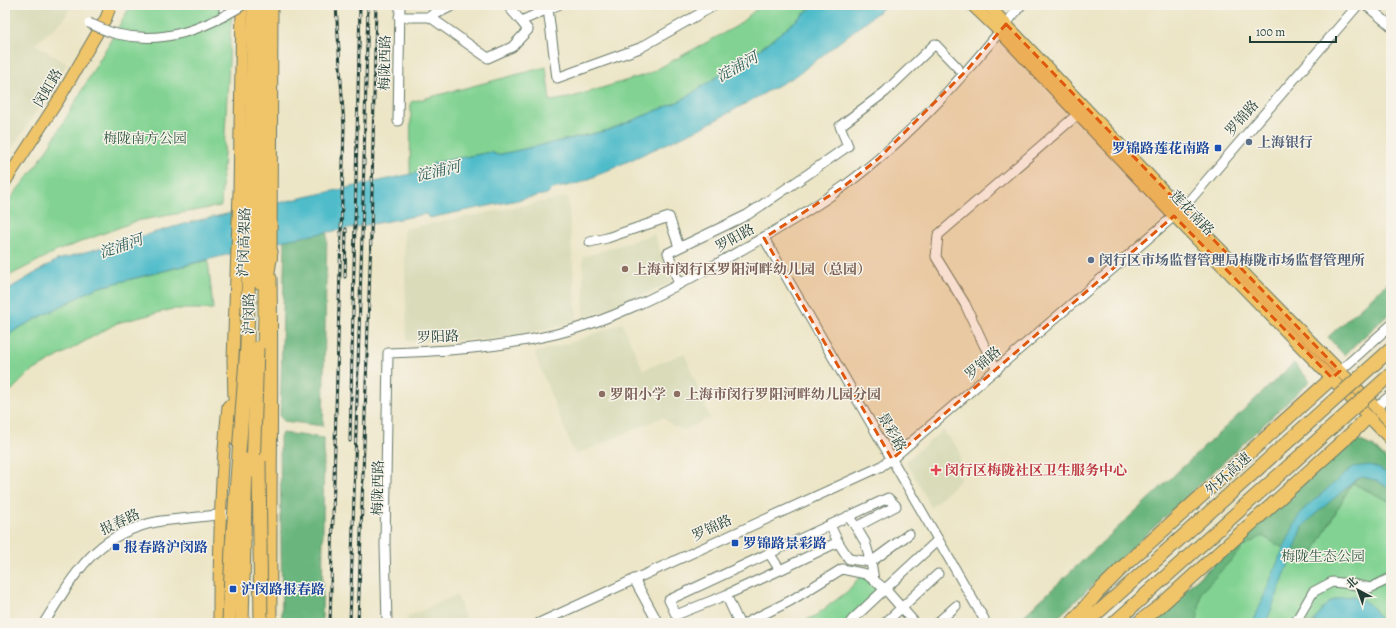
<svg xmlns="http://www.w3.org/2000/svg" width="1396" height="628" viewBox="0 0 1396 628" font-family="Alegreya,'Noto Serif SC',serif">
	<rect width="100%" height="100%" fill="#f7f3e8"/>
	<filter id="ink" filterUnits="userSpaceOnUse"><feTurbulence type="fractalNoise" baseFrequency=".025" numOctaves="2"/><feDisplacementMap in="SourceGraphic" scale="8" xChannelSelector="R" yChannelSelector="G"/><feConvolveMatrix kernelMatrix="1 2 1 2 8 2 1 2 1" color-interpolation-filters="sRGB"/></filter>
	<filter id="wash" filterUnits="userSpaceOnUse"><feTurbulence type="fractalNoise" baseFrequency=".012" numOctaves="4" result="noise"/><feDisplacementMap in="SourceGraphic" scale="16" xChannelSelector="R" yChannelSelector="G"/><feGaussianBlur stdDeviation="0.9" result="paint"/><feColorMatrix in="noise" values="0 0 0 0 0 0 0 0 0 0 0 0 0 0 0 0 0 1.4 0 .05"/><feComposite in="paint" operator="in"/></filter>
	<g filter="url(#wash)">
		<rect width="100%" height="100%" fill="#ece5c6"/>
		<g fill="#d9dbb9">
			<path d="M5 5H72L63 20 35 44 67 64 5 159Z"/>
			<path d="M568 197 577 321 548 329 495 339 407 341 404 229Z"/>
			<path d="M654 234 672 282 628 302 584 318 583 257Z"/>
			<path d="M622 323 643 370 684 353 710 418 683 430 673 426 663 417 575 455 534 353 575 341Z"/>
			<path d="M943 430 960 451V480L931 507 906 461Z"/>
			<path d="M457 595 467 623H408L407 617Z"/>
		</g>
		<g fill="#82d393" stroke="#508864">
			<path d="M130 5H232L221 206 136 221 57 251 5 278V205L34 169 58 132 127 12Z"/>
			<path d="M761 5H815L763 47 680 101 609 130 497 155 491 152 433 163 430 170 410 175 411 102 546 67 550 101 569 98 648 74 737 26Z"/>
			<path d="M208 260 213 309H173L117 323 29 373 5 397V338L17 329 96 288Z"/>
			<path d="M1353 438 1374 447 1391 463V623H1148Z"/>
			<path d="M860 576 866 578 881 589 845 623H800L815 616 848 591Z"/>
		</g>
		<g fill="#69b57d" stroke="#447958">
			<path d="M327 232 323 426 284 421 280 417 285 240Z"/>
			<path d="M1391 280V312L1344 355 1328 337Z"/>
			<path d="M1294 363 1310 381 1067 609 1052 623H1016Z"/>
			<path d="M282 433 324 438 322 623H282L280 437Z"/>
			<path d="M1353 438 1374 447 1391 467V502L1352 483 1308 562 1262 536 1244 547 1240 542Z"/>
			<path d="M1237 544 1242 549 1201 592 1197 623H1148Z"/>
		</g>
		<g fill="#50bcca" stroke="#387c7f">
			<path d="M815 5H887L797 75 703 127 580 183 552 189 547 194 429 218 426 214 285 240 96 288 17 329 5 338V291L57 260 195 221 430 170 433 163 491 152 497 155 609 130 680 101 763 47Z"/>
			<path d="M1370 465 1380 469 1391 477V489L1375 480 1362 477 1357 479 1312 517 1303 527 1266 623H1253L1280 556 1299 515 1305 508 1353 467Z"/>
			<path d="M1353 596C1368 601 1375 608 1381 623H1313C1326 603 1328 599 1353 596Z"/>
		</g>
	</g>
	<g filter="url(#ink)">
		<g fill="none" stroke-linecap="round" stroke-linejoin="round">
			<defs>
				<g id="minor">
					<path d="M454 5 430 17 488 58 512 47 528 30 521 21"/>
					<path d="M507 5 521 21 548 9"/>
					<path d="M558 5 548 9 557 78 640 48 715 5"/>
					<path d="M1366 5 1391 26"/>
					<path d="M224 16V5"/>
					<path d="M399 17H430L434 13"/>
					<path d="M398 121 400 5"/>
					<path d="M764 238 984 619"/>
					<path d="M590 242 607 238 669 217 679 247"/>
					<path d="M679 284 668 253 747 215 808 174 848 146 840 126 885 92 935 44 958 68"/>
					<path d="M997 370 984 345 965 304 936 257 938 235 1078 114"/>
					<path d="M1340 371 1391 325"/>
					<path d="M1376 408 1391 395"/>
					<path d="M838 542 849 559 871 562 865 542 856 527"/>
					<path d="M780 570 838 542 830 525"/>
					<path d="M634 579 658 623"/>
					<path d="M874 580 871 562 909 534"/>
					<path d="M726 595 780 570 769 553"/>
					<path d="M44 623C77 571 95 533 161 521L236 513 265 512"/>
					<path d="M387 623 385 545 388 353C446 351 499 348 556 334 610 321 662 294 711 267 756 242 801 217 843 187 911 137 969 71 1021 5"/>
					<path d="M539 623 880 467 894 457 1174 216 1189 201 1358 5"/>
					<path d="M739 623 726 595 676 615 669 600C742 566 815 532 888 498L896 506 856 527 848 516"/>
					<path d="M746 623 790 601 842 569 866 574 885 589 938 540"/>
					<path d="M850 623 853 619 885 589 915 623"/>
					<path d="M885 623 938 574"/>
					<path d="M937 623 956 606"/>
					<path d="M1295 623 1313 592 1332 582 1351 584 1370 588 1391 578"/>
				</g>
				<g id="major">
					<path d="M972 5 999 31 1174 216 1391 440"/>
					<path d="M988 5 1181 209 1391 423"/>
					<path d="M5 182 59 99 106 18 111 5"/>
					<path d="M271 260 272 5"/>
					<path d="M271 278C273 393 270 508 271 623"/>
					<path d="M235 440 233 360 239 192 242 5"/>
					<path d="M219 623C219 551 220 478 228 406"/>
				</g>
				<g id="highway">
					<path d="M259 282 262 189 264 5"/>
					<path d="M247 346 254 5"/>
					<path d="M260 471 265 316V292L271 252"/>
					<path d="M1072 623 1097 593 1127 563 1332 378"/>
					<path d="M1086 623 1192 528"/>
					<path d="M1114 623 1289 466"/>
					<path d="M1138 623 1160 606 1355 430 1368 417"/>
				</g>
			</defs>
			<use href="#minor" stroke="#677867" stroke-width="11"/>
			<use href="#major" stroke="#677867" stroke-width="13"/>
			<use href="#highway" stroke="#677867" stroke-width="15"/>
			<use href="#minor" stroke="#fff" stroke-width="9"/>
			<use href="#major" stroke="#f0c469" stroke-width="11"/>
			<use href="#highway" stroke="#f0c469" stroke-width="13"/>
			<defs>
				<g id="rail">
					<path d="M345 277 346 229"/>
					<path d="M350 441 360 5"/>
					<path d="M330 623 344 127 336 5"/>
					<path d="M350 623 362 236 368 5"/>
					<path d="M358 623 371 236 376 5"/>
				</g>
			</defs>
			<use href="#rail" stroke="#1f3d34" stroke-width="3"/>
			<use href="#rail" stroke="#f7f3e8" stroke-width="1.5" stroke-dasharray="4.5" stroke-linecap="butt"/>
			<defs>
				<path id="minor-bridge" d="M89 23C98 27 108 32 117 34 164 45 204 29 243 5"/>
				<g id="highway-bridge">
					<path d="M259 461 261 623"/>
					<path d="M1289 466 1391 374"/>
					<path d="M253 471 257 348"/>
					<path d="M1192 528 1391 349"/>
					<path d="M229 623 232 547 247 346"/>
					<path d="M242 623 246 460"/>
				</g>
			</defs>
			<use href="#minor-bridge" stroke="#677867" stroke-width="11" stroke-linecap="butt"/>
			<use href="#highway-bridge" stroke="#677867" stroke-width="15" stroke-linecap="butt"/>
			<use href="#minor-bridge" stroke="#fff" stroke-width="9"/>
			<use href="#highway-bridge" stroke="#f0c469" stroke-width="13"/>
		</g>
	</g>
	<path fill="#de580e" fill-opacity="0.2" stroke="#de580e" stroke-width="3" stroke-dasharray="8 5" stroke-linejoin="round" d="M1006 24 1340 371 1332 378 1174 216 892 459 764 238 843 187 878 159 967 70Z"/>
	<g fill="#5c6f8a" stroke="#f7f3e8" stroke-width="1.5">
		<circle cx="1249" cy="142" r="4"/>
		<circle cx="1091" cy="260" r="4"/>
	</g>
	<g fill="#1a4fb4" stroke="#f7f3e8" stroke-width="1.5">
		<rect x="1214" y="144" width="8" height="8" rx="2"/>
		<rect x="731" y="539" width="8" height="8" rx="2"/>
		<rect x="112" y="543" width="8" height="8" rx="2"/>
		<rect x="229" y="585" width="8" height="8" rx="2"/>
	</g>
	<g fill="#8d6e63" stroke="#f7f3e8" stroke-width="1.5">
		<circle cx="625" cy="269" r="4"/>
		<circle cx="602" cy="394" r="4"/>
		<circle cx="677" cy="394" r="4"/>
	</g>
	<path fill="#e0444e" stroke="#f7f3e8" stroke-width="1.5" d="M934 464h4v4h4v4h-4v4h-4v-4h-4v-4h4z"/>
	<g text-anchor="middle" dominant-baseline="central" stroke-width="3" stroke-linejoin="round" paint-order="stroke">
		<g font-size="14" fill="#1f3d34" stroke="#f7f3e8">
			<text transform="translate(385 63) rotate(-89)">梅陇西路</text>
			<text transform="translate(48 88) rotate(-59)">闵虹路</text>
			<text transform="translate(1242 118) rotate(-49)">罗锦路</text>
			<text transform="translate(1192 213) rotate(46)">莲花南路</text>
			<text transform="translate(735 238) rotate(-29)">罗阳路</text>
			<text transform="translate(244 242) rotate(-88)">沪闵高架路</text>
			<text transform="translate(249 314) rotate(-89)">沪闵路</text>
			<text transform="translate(438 337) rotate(-3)">罗阳路</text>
			<text transform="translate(983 363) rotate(-41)">罗锦路</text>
			<text transform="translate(892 432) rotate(60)">景彩路</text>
			<text transform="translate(1228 474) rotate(-42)">外环高速</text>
			<text transform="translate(378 488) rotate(-89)">梅陇西路</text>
			<text transform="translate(120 522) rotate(-25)">报春路</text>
			<text transform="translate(712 528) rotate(-25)">罗锦路</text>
		</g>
		<g font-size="14" fill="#335b47" stroke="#f7f3e8">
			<text x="145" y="138">梅陇南方公园</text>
			<text x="1323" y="556">梅陇生态公园</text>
		</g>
		<g font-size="14" font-weight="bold" fill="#4e5e75" stroke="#f7f3e8" text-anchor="start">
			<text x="1257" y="142">上海银行</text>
			<text x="1099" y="260">闵行区市场监督管理局梅陇市场监督管理所</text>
		</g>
		<g font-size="14" font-weight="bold" fill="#164399" stroke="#f7f3e8" text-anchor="start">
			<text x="1210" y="148" text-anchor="end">罗锦路莲花南路</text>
			<text x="743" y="543">罗锦路景彩路</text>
			<text x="124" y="547">报春路沪闵路</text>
			<text x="241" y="589">沪闵路报春路</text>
		</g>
		<g font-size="14" font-weight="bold" fill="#785e54" stroke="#f7f3e8" text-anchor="start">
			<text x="633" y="269">上海市闵行区罗阳河畔幼儿园（总园）</text>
			<text x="610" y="394">罗阳小学</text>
			<text x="685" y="394">上海市闵行罗阳河畔幼儿园分园</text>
		</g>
		<g font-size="14" font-weight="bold" fill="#be3a42" stroke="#f7f3e8" text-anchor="start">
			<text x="945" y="470">闵行区梅陇社区卫生服务中心</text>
		</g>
		<g font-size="15" font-style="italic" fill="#2b5d5a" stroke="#f7f3e8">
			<text transform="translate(737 67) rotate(-29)">淀浦河</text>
			<text transform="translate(438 171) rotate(-13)">淀浦河</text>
			<text transform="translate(121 246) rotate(-19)">淀浦河</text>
		</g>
	</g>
	<rect width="1396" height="628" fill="none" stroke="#f7f3e8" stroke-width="20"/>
	<g transform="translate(1358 590) rotate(319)" stroke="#f7f3e8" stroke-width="3" paint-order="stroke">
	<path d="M0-3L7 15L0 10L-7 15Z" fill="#1f3d34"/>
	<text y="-6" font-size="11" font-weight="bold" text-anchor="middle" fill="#1f3d34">北</text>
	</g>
	<path d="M1250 36v6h86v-6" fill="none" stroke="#1f3d34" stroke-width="2"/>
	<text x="1256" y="36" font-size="12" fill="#1f3d34" stroke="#f7f3e8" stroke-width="3" paint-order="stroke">100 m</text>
</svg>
